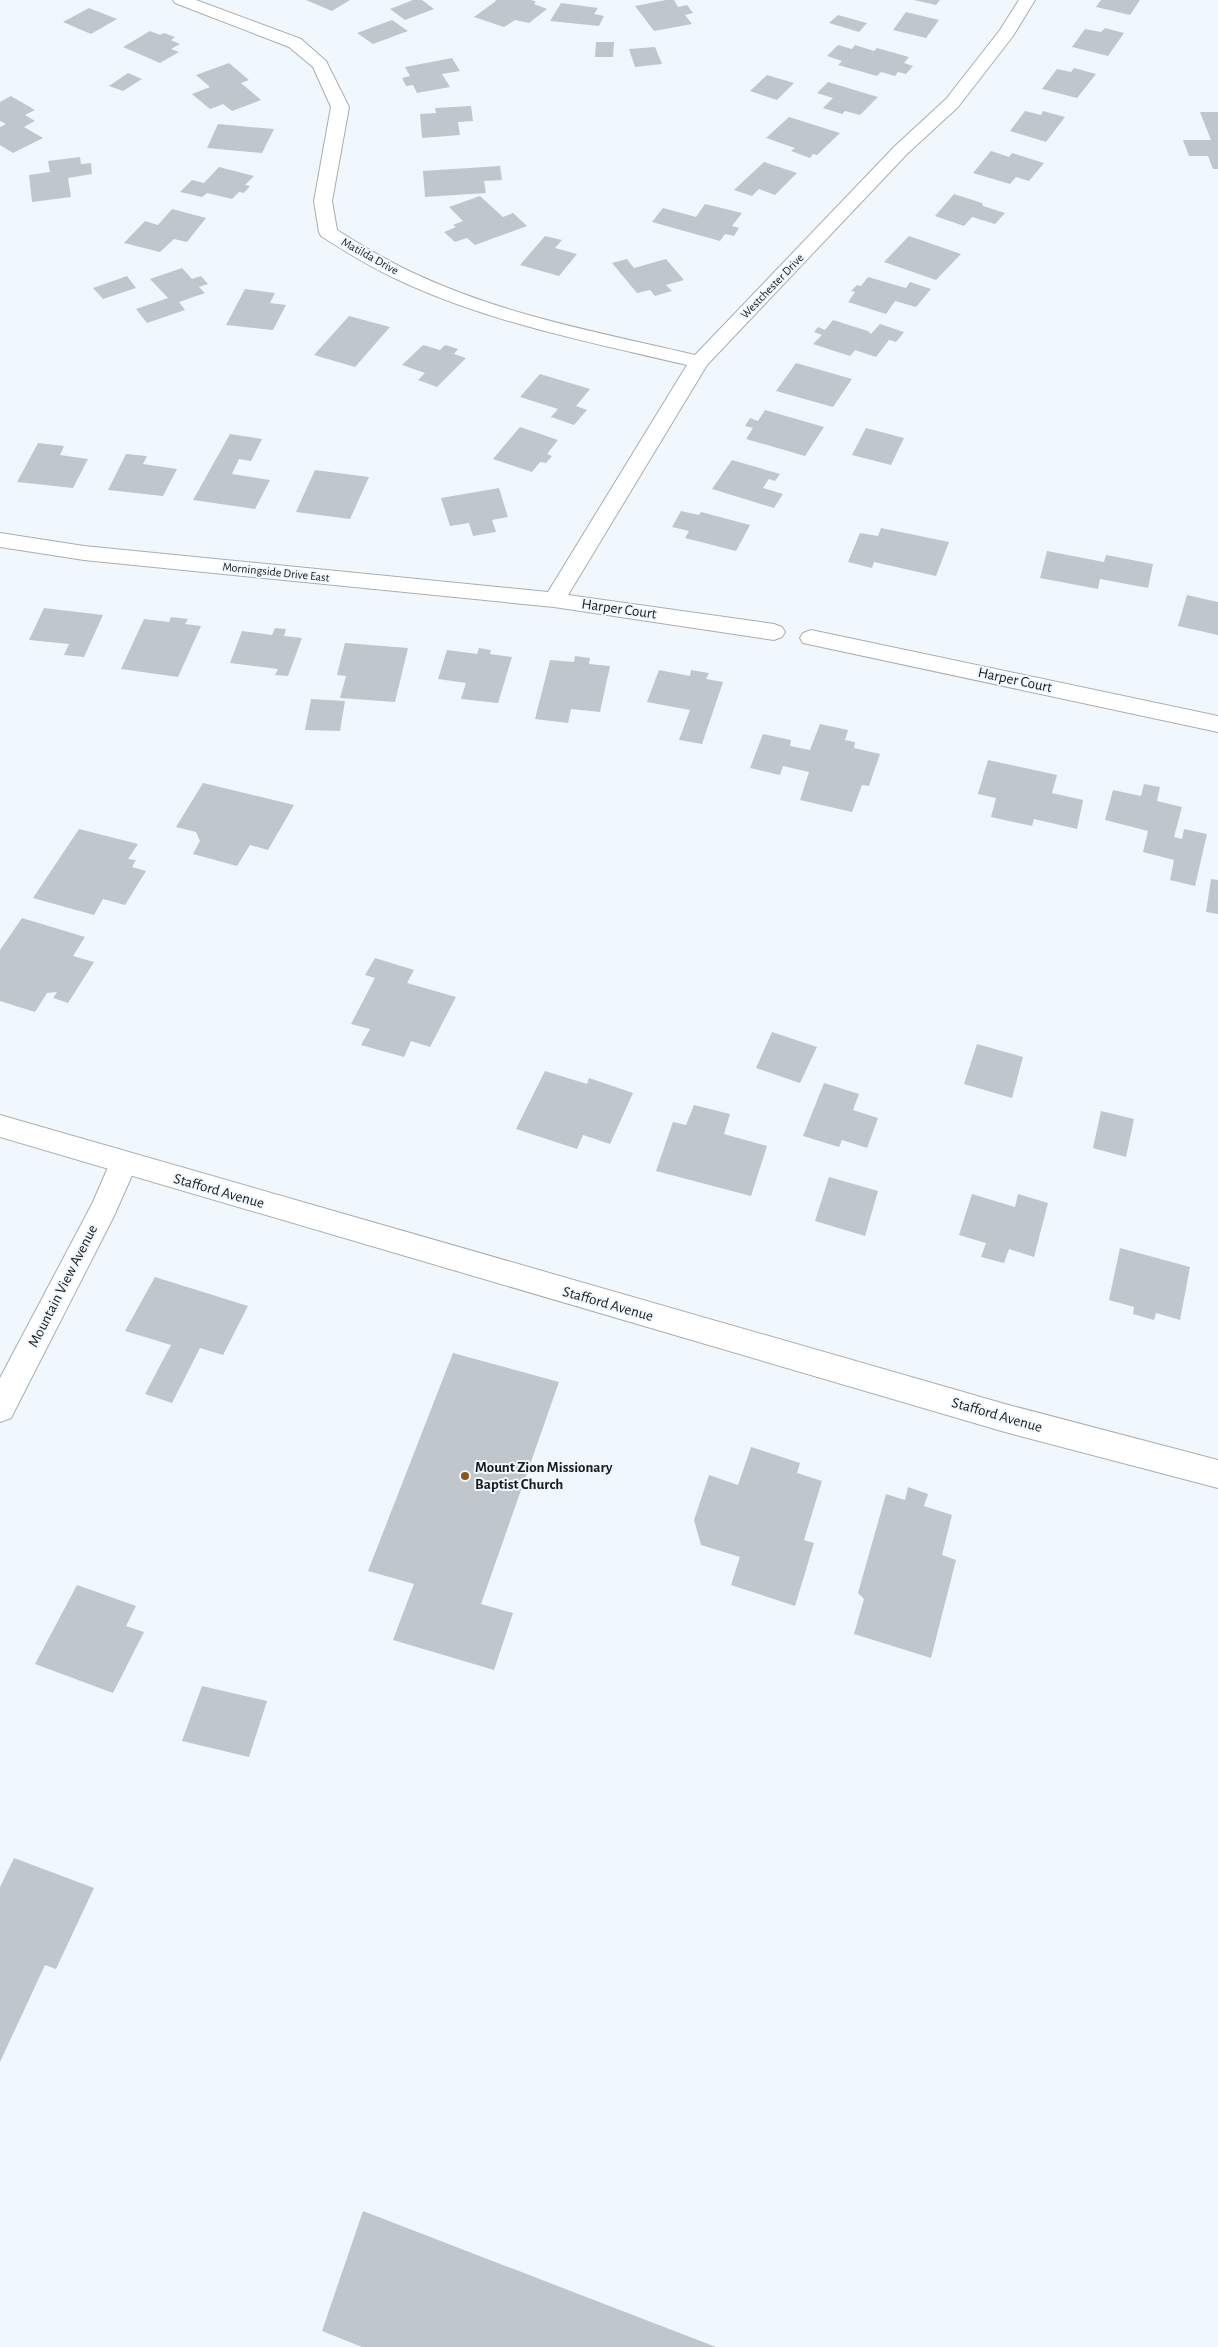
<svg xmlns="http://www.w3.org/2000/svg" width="1218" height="2347" viewBox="0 0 1218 2347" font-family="'Alegreya Sans',sans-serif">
	<rect width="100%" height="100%" fill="#f0f8fd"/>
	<g fill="#c0c7cc">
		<path d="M306 0H350L332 11Z"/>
		<path d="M413 0H422L434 9 405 20 390 9Z"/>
		<path d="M495 0H532L536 2 534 4 547 9 529 23 515 20 504 27 474 17 496 1Z"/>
		<path d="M666 0H674L678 7 687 5 693 13 685 15 692 24 654 31 635 6Z"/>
		<path d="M914 0H940L936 5Z"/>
		<path d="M1101 0H1140L1130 15 1096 7Z"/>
		<path d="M561 3 598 8 594 14 604 16 599 26 550 21Z"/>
		<path d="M89 8 117 19 91 34 63 22Z"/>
		<path d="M906 12 939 20 926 38 893 30Z"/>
		<path d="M838 15 867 23 859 32 829 23Z"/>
		<path d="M392 20 408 31 373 44 357 33Z"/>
		<path d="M1105 28 1124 33 1108 56 1072 47 1085 29 1101 32Z"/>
		<path d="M150 31 160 35 164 33 175 37 171 40 180 44 171 49 179 52 160 63 123 47Z"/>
		<path d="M596 42H614L613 57H595Z"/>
		<path d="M838 45 852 49 855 45 874 51 877 48 909 57 904 63 913 66 906 74 898 72 895 76 881 72 877 76 838 65 842 61 827 56Z"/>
		<path d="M655 47 662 64 635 67 629 49Z"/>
		<path d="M452 58 460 71 442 74 450 87 417 93 413 85 406 86 402 78 410 76 405 67Z"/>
		<path d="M229 63 249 80 241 83 261 100 232 111 223 104 210 109 192 94 210 87 196 75Z"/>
		<path d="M1074 68 1096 74 1077 98 1042 89 1057 69 1071 72Z"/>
		<path d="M128 73 142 79 123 91 109 86Z"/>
		<path d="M767 75 794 83 777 100 750 91Z"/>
		<path d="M828 82 878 97 860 115 845 111 842 114 823 108 833 98 817 93Z"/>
		<path d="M11 96 35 110 25 115 35 121 24 127 43 138 13 153 0 145V127L6 124 0 121V102Z"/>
		<path d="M471 106 473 121 458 122 460 135 422 138 420 114 436 113 435 108Z"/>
		<path d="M1025 111 1041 115 1043 111 1065 117 1046 142 1010 131Z"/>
		<path d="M1200 112H1218V169H1213L1208 156H1189L1183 140H1211Z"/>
		<path d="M789 117 840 133 817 155 813 154 810 158 791 151 795 148 766 138Z"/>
		<path d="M218 124 274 129 262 153 207 148Z"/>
		<path d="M991 151 1009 157 1012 153 1044 163 1029 181 1016 177 1010 184 973 173Z"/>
		<path d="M80 157 81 164 91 163 92 174 68 178 71 197 32 202 29 175 50 172 48 161Z"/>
		<path d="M764 162 797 173 775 195 759 189 752 196 734 190Z"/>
		<path d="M500 166 502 180 484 181 486 193 425 197 423 171Z"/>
		<path d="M219 167 254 176 245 185 250 186 244 193 239 192 232 199 207 193 202 197 180 192 192 180 204 183Z"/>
		<path d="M954 194 982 203 983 206 1005 213 995 224 972 217 964 226 935 216Z"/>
		<path d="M480 196 503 217 513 213 527 226 475 245 467 238 455 242 444 232 456 227 453 225 463 221 449 207Z"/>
		<path d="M705 204 742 213 732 226 739 228 734 236 725 234 720 241 652 222 663 208 696 217Z"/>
		<path d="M172 209 206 218 187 242 174 239 160 252 124 243 145 221 158 225Z"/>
		<path d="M545 236 562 240 555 248 577 254 559 276 520 265Z"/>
		<path d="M909 236 961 254 936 280 884 262Z"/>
		<path d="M627 259 634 268 666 259 684 280 666 285 672 291 655 296 650 290 637 293 612 263Z"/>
		<path d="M182 268 192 279 201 276 208 284 199 287 205 293 179 302 185 310 147 323 136 309 168 298 150 279Z"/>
		<path d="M127 276 136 288 103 299 93 288Z"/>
		<path d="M868 277 906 288 910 282 931 289 916 307 895 301 886 314 848 302 855 292 851 291 857 285 861 286Z"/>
		<path d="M245 289 275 293 270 303 286 305 273 330 226 325Z"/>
		<path d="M349 316 390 327 355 367 314 355Z"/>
		<path d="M833 320 868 331 871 334 880 324 904 332 896 342 889 340 876 357 855 350 850 356 813 344 822 335 814 332 818 327 825 330Z"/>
		<path d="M423 345 440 350 445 345 458 349 454 354 466 358 437 387 418 380 425 373 402 365Z"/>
		<path d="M796 363 852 379 833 407 776 391Z"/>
		<path d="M540 374 590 389 576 406 587 410 574 425 551 417 558 409 520 397Z"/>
		<path d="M765 410 824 427 805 456 746 439 753 428 745 426 750 418 758 421Z"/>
		<path d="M520 427 558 440 547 454 552 456 546 463 540 462 532 472 493 459Z"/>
		<path d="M866 428 904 438 891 465 852 455Z"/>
		<path d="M230 434 262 439 251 461 239 459 232 474 270 480 255 509 193 500Z"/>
		<path d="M38 443 64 446 60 455 88 459 73 488 17 482Z"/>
		<path d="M126 454 147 456 143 464 177 469 163 496 108 490Z"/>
		<path d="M732 460 780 474 775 481 769 479 763 488 783 494 774 508 712 489Z"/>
		<path d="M315 470 369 477 350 519 296 512Z"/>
		<path d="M499 488 508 517 492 520 496 532 473 536 469 523 450 526 441 498Z"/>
		<path d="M681 511 699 515 701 512 750 525 736 551 685 538 689 531 672 527Z"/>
		<path d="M881 528 949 542 936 576 874 562 872 568 848 562 860 533 878 536Z"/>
		<path d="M1047 551 1104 562 1106 555 1153 564 1148 588 1100 579 1098 589 1040 578Z"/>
		<path d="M1187 595 1218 602V635L1178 626Z"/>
		<path d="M44 608 103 615 84 657 64 655 69 644 29 640Z"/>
		<path d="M171 617 188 619 185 624 201 626 178 677 121 669 144 619 169 622Z"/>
		<path d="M275 628 286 629 284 636 302 638 288 676 275 675 278 669 230 663 242 631 272 635Z"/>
		<path d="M345 643 408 648 395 702 340 698 346 676 337 675Z"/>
		<path d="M479 648 491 650 490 654 512 657 498 703 461 699 466 683 438 679 447 650 477 654Z"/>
		<path d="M575 656 590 658 589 664 610 666 600 712 571 709 568 723 535 719 550 660 574 662Z"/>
		<path d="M659 670 690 676 691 670 709 673 706 679 723 682 702 744 679 740 690 710 647 702Z"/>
		<path d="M311 699 345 701 340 731 305 730Z"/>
		<path d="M820 724 848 730 845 740 855 742 854 748 880 754 869 786 862 785 852 812 800 800 809 772 783 766 780 775 750 768 763 734 791 740 790 746 810 750Z"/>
		<path d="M988 760 1057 775 1052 793 1083 800 1077 829 1034 819 1032 826 991 817 996 798 978 794Z"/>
		<path d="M203 783 294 805 268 850 250 845 237 866 193 854 200 841 196 832 176 827Z"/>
		<path d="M1144 784 1160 787 1157 801 1182 807 1174 837 1182 839 1184 829 1207 834 1195 886 1170 880 1174 860 1143 852 1148 831 1105 820 1113 790 1141 796Z"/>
		<path d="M79 829 138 844 128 859 136 860 132 867 146 871 125 905 103 899 94 915 33 898Z"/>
		<path d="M1211 879 1218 880V914L1206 912Z"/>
		<path d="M22 918 85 937 73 956 94 962 68 1003 53 998 57 992 47 993 35 1012 0 1001V950Z"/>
		<path d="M375 958 414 970 407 983 456 997 430 1047 411 1041 404 1057 361 1045 370 1029 351 1024 375 978 365 975Z"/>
		<path d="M772 1032 817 1047 800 1083 756 1068Z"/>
		<path d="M977 1044 1023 1057 1012 1098 964 1084Z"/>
		<path d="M545 1071 587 1084 589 1078 633 1093 610 1144 583 1135 577 1149 516 1129Z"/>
		<path d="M824 1083 859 1094 853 1110 878 1118 867 1148 842 1140 839 1147 803 1136Z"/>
		<path d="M694 1105 730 1114 724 1134 767 1146 751 1196 656 1171 673 1122 686 1125Z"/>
		<path d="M1101 1111 1134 1119 1126 1157 1093 1148Z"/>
		<path d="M829 1177 878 1191 865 1236 815 1221Z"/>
		<path d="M972 1194 1015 1207 1018 1194 1048 1203 1034 1257 1009 1249 1004 1263 981 1257 986 1243 959 1235Z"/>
		<path d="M1120 1248 1190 1267 1180 1320 1156 1313 1154 1320 1133 1314 1134 1307 1109 1300Z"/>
		<path d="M155 1277 248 1306 223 1355 200 1348 172 1403 145 1394 171 1345 125 1331Z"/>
		<path d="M453 1353 559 1382 481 1604 513 1613 494 1670 393 1640 414 1584 368 1571Z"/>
		<path d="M751 1447 800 1463 797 1473 822 1481 804 1540 814 1543 795 1606 731 1585 740 1557 701 1545 694 1520 709 1475 738 1485Z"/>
		<path d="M908 1487 928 1494 924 1506 952 1515 942 1555 956 1560 931 1658 854 1634 864 1599 858 1593 886 1494 905 1500Z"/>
		<path d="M77 1585 136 1606 126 1626 144 1632 113 1693 35 1664Z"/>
		<path d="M202 1686 267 1701 249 1757 182 1741Z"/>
		<path d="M14 1858 94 1888 56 1969 45 1965 0 2062V1887Z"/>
		<path d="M363 2211 716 2347H362L322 2331Z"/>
	</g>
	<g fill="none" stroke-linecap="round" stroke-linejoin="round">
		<defs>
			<g id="minor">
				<path d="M173 0H196L301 39 326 61 349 107 332 201 337 230C364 247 391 263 420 276 507 316 602 333 695 355L895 146 946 99 1000 30 1019 0H1035L1013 36 958 107 907 154 707 365 568 595 774 624 782 627 785 632 782 637 774 640 554 607 84 560 0 547V533L84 546 548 592 687 365C593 343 496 324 407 284 377 271 349 254 321 236L319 232 314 201 331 107 313 67 289 47 175 3Z"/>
				<path d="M811 630 1218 716V732L803 643 800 638 803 633Z"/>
				<path d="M123 1152 133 1156 137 1164 114 1216 11 1418 0 1422V1378L92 1204 113 1156Z"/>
			</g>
			<path id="secondary" d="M0 1115 1005 1404 1218 1460V1488L1005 1432 0 1137Z"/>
		</defs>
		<use href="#minor" stroke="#a7aeb3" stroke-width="2"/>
		<use href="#secondary" stroke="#a7aeb3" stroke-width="2"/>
		<use href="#minor" fill="#fff" fill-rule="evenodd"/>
		<use href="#secondary" fill="#fff" fill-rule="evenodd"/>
	</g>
	<circle fill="#905414" stroke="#f0f8fd" stroke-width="2" cx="465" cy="1476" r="5"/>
	<g text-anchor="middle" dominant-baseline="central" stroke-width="4" stroke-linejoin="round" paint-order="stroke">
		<g font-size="12" fill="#181b1d" stroke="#f0f8fd">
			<text transform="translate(370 256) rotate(29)">Matilda Drive</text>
			<text transform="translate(772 286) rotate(-46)">Westchester Drive</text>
			<text transform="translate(276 572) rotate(6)">Morningside Drive East</text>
		</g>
		<g font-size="15" fill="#181b1d" stroke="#f0f8fd">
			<text transform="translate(619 609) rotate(8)">Harper Court</text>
			<text transform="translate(1015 680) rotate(12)">Harper Court</text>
			<text transform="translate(219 1191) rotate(16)">Stafford Avenue</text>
			<text transform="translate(63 1286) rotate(-63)">Mountain View Avenue</text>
			<text transform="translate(608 1304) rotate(16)">Stafford Avenue</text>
			<text transform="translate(997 1415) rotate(16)">Stafford Avenue</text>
		</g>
		<g font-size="15" font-weight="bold" fill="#181b1d" stroke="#f0f8fd" text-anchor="start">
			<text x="475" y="1467">Mount Zion Missionary<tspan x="475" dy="17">Baptist Church</tspan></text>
		</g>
	</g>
</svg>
